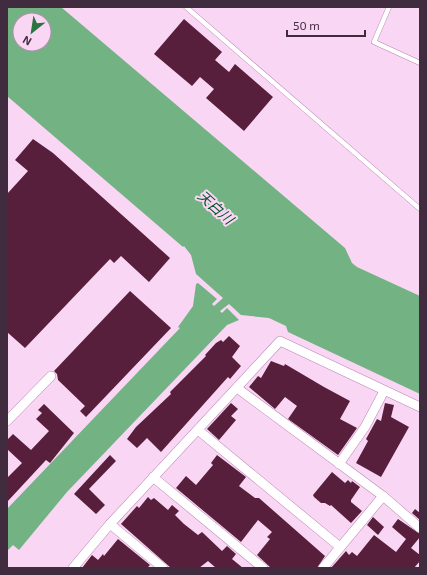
<svg xmlns="http://www.w3.org/2000/svg" width="427" height="575" viewBox="0 0 427 575" font-family="'Exo 2','Noto Sans JP',sans-serif">
	<rect width="100%" height="100%" fill="#f9d6f4"/>
	<path fill="#73b283" fill-rule="evenodd" d="M7 7H61L345 248 352 263 357 267 420 296V394L288 332 286 326 269 318 241 315 229 304 220 311 222 313 227 308 239 320 227 325 67 492 19 550 13 545 8 550 7 509 180 328 178 327 193 306 196 284 198 283 217 299 212 304 214 306 223 298 196 274 191 255 184 246 183 247 7 96ZM20 20H44V44H20Z"/>
	<g fill="#581f3c">
		<path d="M184 19 222 52 215 60 229 72 235 64 273 97 244 131 206 98 214 89 200 77 192 86 154 54Z"/>
		<path d="M33 139 53 153 170 258 149 282 121 256 114 263 110 259 25 348 7 332V194L28 171 15 160Z"/>
		<path d="M130 291 171 328 86 417 80 411 85 406 58 380 57 374 54 371Z"/>
		<path d="M229 336 240 346 232 357 241 366 230 379 228 377 161 452 147 438 137 448 127 439 136 427 171 394 170 392 206 356 205 355 216 343 221 340 223 342Z"/>
		<path d="M271 361 284 366 285 364 324 387 350 401 340 419 357 428 338 455 288 419 297 406 285 397 275 409 249 387 258 376 261 378Z"/>
		<path d="M231 403 238 409 231 416 236 420 219 440 207 429Z"/>
		<path d="M385 403 394 405 391 417 409 427 381 477 356 463 368 441 366 439 377 419 381 421Z"/>
		<path d="M44 404 74 433 50 463 46 460 7 502V478L22 463 7 449V440L13 434 31 450 49 431 36 419 42 413 38 410Z"/>
		<path d="M110 455 116 461 89 489 105 505 96 514 74 494Z"/>
		<path d="M217 455 246 477 239 486 255 498H259L325 556 317 568H271L257 555 270 539 267 537 272 532 258 520 241 542 176 488 186 476 196 485 213 465 211 463Z"/>
		<path d="M332 472 345 483 348 480 351 483 352 481 360 487 351 500V502L362 511 351 523 331 505 330 506 325 503H321L314 497 313 495Z"/>
		<path d="M148 497 151 500 154 498 168 510 172 505 179 511 175 515 184 524 198 535 202 532 222 551 227 546 236 554 232 559 243 568H216L208 561 199 568H171L121 524 137 506 139 508Z"/>
		<path d="M415 509 420 513V520L412 513Z"/>
		<path d="M373 517 384 527 378 535 367 525Z"/>
		<path d="M398 519 420 534V537L411 548 420 555V561L414 568H331L346 551 349 555 352 552 357 556 374 535 396 552 406 539 392 527Z"/>
		<path d="M118 539 150 565 147 568H82L92 555 98 560 103 554 104 556Z"/>
	</g>
	<g fill="none" stroke-linecap="round" stroke-linejoin="round">
		<defs>
			<g id="service">
				<path d="M186 7 420 209"/>
				<path d="M389 7 374 42 420 63"/>
			</g>
			<g id="minor">
				<path d="M237 388 383 496 420 528"/>
				<path d="M7 421 51 376"/>
				<path d="M198 430 340 547"/>
				<path d="M339 464 365 427 384 391"/>
				<path d="M153 477 263 568"/>
				<path d="M110 524 163 568"/>
				<path d="M73 568 110 524 280 341 420 407"/>
				<path d="M323 568 383 496"/>
			</g>
		</defs>
		<use href="#service" stroke="#bb86b4" stroke-width="5.5"/>
		<use href="#minor" stroke="#bb86b4" stroke-width="10"/>
		<use href="#service" stroke="#fff" stroke-width="4.5"/>
		<use href="#minor" stroke="#fff" stroke-width="9"/>
	</g>
	<g text-anchor="middle" dominant-baseline="central" stroke-width="4" stroke-linejoin="round" paint-order="stroke">
		<g font-size="14" font-style="italic" fill="#045226" stroke="#f9d6f4">
			<text transform="translate(216 207) rotate(42)">天白川</text>
		</g>
	</g>
	<rect width="427" height="575" fill="none" stroke="#412b3e" stroke-width="16"/>
	<g transform="translate(32 32) rotate(210)"><circle r="19" fill="#f9d6f4" stroke="#af92ab"/>
	<path d="M0-3L7 15L0 10L-7 15Z" fill="#2a7442"/>
	<text y="-6" font-size="11" font-weight="bold" text-anchor="middle" fill="#412b3e">N</text>
	</g>
	<path d="M287 30v6h78v-6" fill="none" stroke="#412b3e" stroke-width="2"/>
	<text x="293" y="30" font-size="12" fill="#412b3e" stroke="#f9d6f4" stroke-width="3" paint-order="stroke">50 m</text>
</svg>
